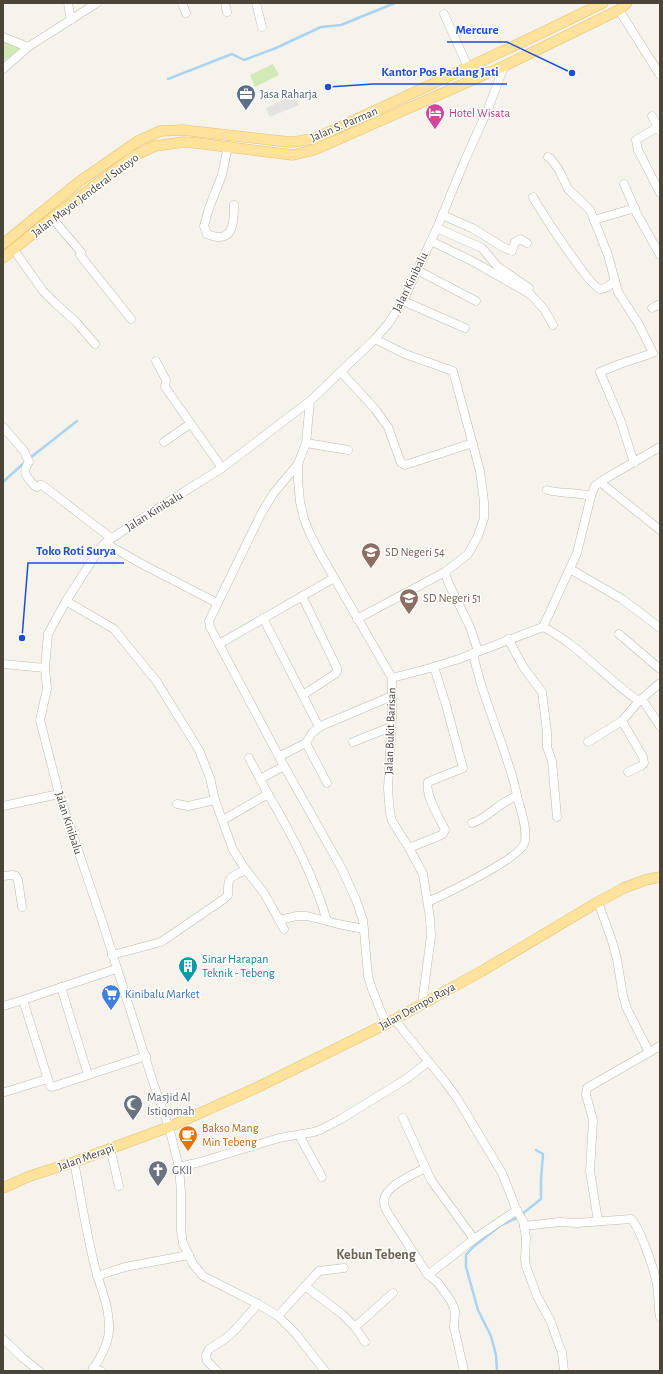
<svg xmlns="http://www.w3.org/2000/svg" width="663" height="1374" viewBox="0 0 663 1374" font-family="'Alegreya Sans',sans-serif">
	<rect width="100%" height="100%" fill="#f6f3ec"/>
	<g fill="#d2eab5">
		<path d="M3 41 20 48 3 62Z"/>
		<path d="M273 64 279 75 255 87 250 75Z"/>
	</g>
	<path fill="#e5e3e0" d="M294 95 299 105 270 117 266 108Z"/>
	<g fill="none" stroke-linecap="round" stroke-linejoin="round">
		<g stroke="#a9d4f2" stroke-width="2.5">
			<path d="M168 79 232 54 244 60 276 48 321 27 341 25 395 3"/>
			<path d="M30 458 77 421"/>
			<path d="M3 482 25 462"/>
			<path d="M497 1371 496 1355 491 1336 478 1310 466 1267V1255L472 1248 501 1225 517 1218 541 1199V1180L543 1154 536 1150"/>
		</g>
		<defs>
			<g id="minor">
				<path d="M68 3 71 20"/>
				<path d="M182 3 186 13"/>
				<path d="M225 3 227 12"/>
				<path d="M256 3 262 27"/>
				<path d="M619 10 660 75"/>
				<path d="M444 14 468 67"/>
				<path d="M3 37 28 47"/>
				<path d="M3 69 28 47 97 3"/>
				<path d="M652 116 660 131"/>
				<path d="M658 127 636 140 638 150 660 193"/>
				<path d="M228 146 222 175 209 208 204 226 207 234C233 245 234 224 234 205"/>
				<path d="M548 157 551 159 559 170 568 189 590 210 608 255 618 292 638 323 653 353 620 364 600 372 620 419 634 463"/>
				<path d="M624 184 637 214 660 255"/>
				<path d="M533 197C540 210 590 287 600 289 606 290 611 284 615 280"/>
				<path d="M442 215 472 228 503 247 512 251 515 242 520 239 527 243"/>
				<path d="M52 218 81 252 80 255 131 319"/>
				<path d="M594 220 635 208"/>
				<path d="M437 228 482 248 497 266 529 288"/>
				<path d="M431 241 474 262 530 294 544 309 553 325"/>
				<path d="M14 250 43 291 53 301 77 323 95 344"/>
				<path d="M417 270 476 301"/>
				<path d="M403 301 465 328"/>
				<path d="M652 308 660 304"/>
				<path d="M156 361 166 380 165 387 222 468"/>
				<path d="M341 372 375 409 388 427 401 463 405 465 473 443"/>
				<path d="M310 401 306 443 298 464V480L300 502 304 519 310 534 321 555 392 678V717L388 789 390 813 392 821 409 848 423 874 430 918 431 936 422 1004"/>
				<path d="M3 427 24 451 29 462C21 473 27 477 35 486L37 487 40 485H42L111 538"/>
				<path d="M164 442 190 424"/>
				<path d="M306 443 348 450"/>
				<path d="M298 464 273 494 261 514 209 621 210 627 219 644 284 766 342 869 356 900 363 920 368 976 372 989 386 1024"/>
				<path d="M600 482 660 530"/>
				<path d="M547 490C562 494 576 492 591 496"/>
				<path d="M105 543 140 563 217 603"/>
				<path d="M570 569 622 599 660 628"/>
				<path d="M445 572 448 582 470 627 478 651"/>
				<path d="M302 596 337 668V671L335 674 303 695"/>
				<path d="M66 601 114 629 157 682 199 750 210 778 215 800 233 850 246 870 264 893 284 929"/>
				<path d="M263 618 318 725 321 726 392 696"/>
				<path d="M357 619 445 572 468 554 478 536 484 518V502L480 471 453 371 405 354 375 339"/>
				<path d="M543 627 577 553 591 496 595 486 603 480 660 447"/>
				<path d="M619 634 660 669"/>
				<path d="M508 639 524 668 542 692 547 732V747L552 761 557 817"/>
				<path d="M219 644 334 578"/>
				<path d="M3 664 45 668"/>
				<path d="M392 678 430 668 459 659 543 627C578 644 607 680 639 701L660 683"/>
				<path d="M642 699 660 726"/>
				<path d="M622 721 643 757 644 763 641 766 628 772"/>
				<path d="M353 742 391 727"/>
				<path d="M588 742 622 721 639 701"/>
				<path d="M306 743 327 783"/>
				<path d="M280 756 306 743 312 733 321 726"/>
				<path d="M260 779 284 766"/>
				<path d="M268 794C292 835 314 876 327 921"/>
				<path d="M177 804 188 806 215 800"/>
				<path d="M3 806 59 794"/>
				<path d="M223 820 268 794 249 758"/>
				<path d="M472 823C485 819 493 809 505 802 509 799 513 798 517 796 515 784 511 772 507 760 496 724 480 690 473 653"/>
				<path d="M409 848 439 836 443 834 445 830C440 819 424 793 428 782L463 768 446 705 434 667"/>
				<path d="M3 876 13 875 16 876 18 880 22 907"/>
				<path d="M428 902C447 893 517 860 524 844 529 832 520 808 517 796"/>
				<path d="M598 902 612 941 617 959 623 996 627 1009 649 1052"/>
				<path d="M279 920 297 916H307L338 924 364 929"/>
				<path d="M112 955 161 942 224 899 228 895C227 877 230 877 246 870"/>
				<path d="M61 987 88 1075"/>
				<path d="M23 1000 50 1086 52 1087 146 1056"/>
				<path d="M3 1006 23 1000 116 969"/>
				<path d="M394 1019 446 1083 457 1098 502 1173 517 1211 523 1221 526 1237 525 1259 526 1266 537 1296 551 1322 559 1345 562 1352 564 1371"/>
				<path d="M5 1092 47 1079"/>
				<path d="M403 1118 431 1180 474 1239"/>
				<path d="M299 1135 322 1177"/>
				<path d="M110 1148 119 1186"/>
				<path d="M74 1162C81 1197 86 1232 95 1267 100 1287 110 1308 109 1329 109 1344 99 1359 92 1371"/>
				<path d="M179 1167 200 1162 279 1138 314 1132 320 1130 341 1119 406 1079 428 1062"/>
				<path d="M425 1168C413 1175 386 1185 384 1200 383 1206 387 1211 389 1215L428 1275"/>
				<path d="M598 1221 590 1171 593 1120 586 1095 587 1088 660 1046"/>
				<path d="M524 1226 560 1222 577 1223 631 1219C640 1227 655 1272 657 1285 659 1296 658 1306 660 1317"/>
				<path d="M97 1276 125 1267 189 1255"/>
				<path d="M305 1286 342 1314 355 1327 365 1342"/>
				<path d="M278 1316 317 1273 319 1271 344 1268"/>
				<path d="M355 1327 393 1293"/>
				<path d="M3 1339 23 1358 39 1371"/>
				<path d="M93 1368 101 1371"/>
				<path d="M217 1371 207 1361 206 1355 209 1349 225 1339 235 1330 258 1304"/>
				<path d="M325 1371 296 1334 278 1316 258 1304 203 1276 193 1264 183 1243 181 1230V1192L179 1167 169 1127 154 1085 103 924 59 794 40 720 47 689 45 668 48 634 66 601 98 551 105 543 136 522 222 468 310 401 375 339 388 324 403 301 437 228 465 160 488 109 504 66"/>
				<path d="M464 1371 454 1327 455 1311 451 1301 438 1283 428 1275 474 1239 517 1210"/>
			</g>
			<g id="major">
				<path d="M3 244 80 181 138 141 160 131 183 130 289 142 300 141 316 138 533 37 603 3"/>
				<path d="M3 258 52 218 134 156 155 146 184 142 196 143 293 155 314 150 504 66 619 10 627 3"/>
				<path d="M3 1188 30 1176 74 1162 169 1127 258 1087 386 1024 482 971 598 902 624 888 645 880 660 877"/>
			</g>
		</defs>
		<use href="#minor" stroke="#c2bbae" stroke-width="9"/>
		<use href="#major" stroke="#e6c16a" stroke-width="11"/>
		<use href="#minor" stroke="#fff" stroke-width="8"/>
		<use href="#major" stroke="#ffe39c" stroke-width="10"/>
	</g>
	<defs>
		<symbol id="office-pin" viewBox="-11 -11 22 30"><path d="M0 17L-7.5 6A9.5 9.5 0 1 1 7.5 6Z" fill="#5c6f8a" stroke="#fff"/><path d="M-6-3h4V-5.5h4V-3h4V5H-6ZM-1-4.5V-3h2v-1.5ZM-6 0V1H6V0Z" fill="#fff"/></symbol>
		<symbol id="hotel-pin" viewBox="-11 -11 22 30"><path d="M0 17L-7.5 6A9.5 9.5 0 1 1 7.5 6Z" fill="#d1479c" stroke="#fff"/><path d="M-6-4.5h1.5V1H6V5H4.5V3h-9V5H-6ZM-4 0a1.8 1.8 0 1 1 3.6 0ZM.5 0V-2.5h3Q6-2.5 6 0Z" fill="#fff"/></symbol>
		<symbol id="school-pin" viewBox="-11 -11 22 30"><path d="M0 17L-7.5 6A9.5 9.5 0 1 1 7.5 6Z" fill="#8d6e63" stroke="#fff"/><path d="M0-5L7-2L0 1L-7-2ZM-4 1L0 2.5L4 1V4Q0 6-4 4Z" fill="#fff"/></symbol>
		<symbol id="building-pin" viewBox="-11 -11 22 30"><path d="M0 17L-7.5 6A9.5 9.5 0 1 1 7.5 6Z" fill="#0f9aa8" stroke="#fff"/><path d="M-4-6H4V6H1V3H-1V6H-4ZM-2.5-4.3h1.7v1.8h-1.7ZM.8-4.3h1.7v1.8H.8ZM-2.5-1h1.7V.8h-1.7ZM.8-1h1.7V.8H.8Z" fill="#fff"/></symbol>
		<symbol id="supermarket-pin" viewBox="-11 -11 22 30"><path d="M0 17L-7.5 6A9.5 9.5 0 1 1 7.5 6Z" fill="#3f7fe0" stroke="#fff"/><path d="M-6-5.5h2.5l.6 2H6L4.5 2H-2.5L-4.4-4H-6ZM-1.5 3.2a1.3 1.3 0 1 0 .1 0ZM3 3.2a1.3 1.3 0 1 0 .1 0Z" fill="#fff"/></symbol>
		<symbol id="mosque-pin" viewBox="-11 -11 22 30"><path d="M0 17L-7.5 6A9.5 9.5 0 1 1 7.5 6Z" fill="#6b7280" stroke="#fff"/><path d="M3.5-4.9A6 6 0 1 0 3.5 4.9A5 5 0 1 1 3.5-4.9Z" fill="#fff"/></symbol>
		<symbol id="cafe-pin" viewBox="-11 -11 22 30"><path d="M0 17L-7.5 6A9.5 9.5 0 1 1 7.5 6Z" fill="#e8710a" stroke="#fff"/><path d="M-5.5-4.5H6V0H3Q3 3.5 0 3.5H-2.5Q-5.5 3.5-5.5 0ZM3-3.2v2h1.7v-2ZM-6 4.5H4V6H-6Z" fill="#fff"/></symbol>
		<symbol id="church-pin" viewBox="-11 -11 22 30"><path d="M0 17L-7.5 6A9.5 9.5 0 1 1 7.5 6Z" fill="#6b7280" stroke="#fff"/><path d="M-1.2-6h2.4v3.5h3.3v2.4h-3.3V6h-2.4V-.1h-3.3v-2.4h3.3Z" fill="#fff"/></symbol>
	</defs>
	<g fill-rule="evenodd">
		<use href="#office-pin" x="235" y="83" width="22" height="30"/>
		<use href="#hotel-pin" x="424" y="102" width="22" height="30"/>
		<use href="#school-pin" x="360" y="541" width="22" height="30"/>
		<use href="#school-pin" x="398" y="587" width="22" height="30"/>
		<use href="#building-pin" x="177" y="955" width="22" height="30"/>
		<use href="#supermarket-pin" x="100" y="983" width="22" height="30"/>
		<use href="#mosque-pin" x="122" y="1093" width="22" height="30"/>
		<use href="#cafe-pin" x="177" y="1124" width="22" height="30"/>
		<use href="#church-pin" x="147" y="1159" width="22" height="30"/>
	</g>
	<g text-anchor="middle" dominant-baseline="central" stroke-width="3" stroke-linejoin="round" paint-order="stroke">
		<g font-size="12" fill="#4e5e75" stroke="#fff" text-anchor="start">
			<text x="260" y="94">Jasa Raharja</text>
		</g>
		<g font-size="12" fill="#b23c85" stroke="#fff" text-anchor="start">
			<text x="449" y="113">Hotel Wisata</text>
		</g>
		<g font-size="12" fill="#4b4439" stroke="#fff">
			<text transform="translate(344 124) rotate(-23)">Jalan S. Parman</text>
			<text transform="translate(85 195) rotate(-37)">Jalan Mayor Jenderal Sutoyo</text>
			<text transform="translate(410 282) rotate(-64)">Jalan Kinibalu</text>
			<text transform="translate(154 511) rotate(-32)">Jalan Kinibalu</text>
			<text transform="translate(390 731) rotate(-88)">Jalan Bukit Barisan</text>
			<text transform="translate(69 823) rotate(72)">Jalan Kinibalu</text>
			<text transform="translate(417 1006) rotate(-29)">Jalan Dempo Raya</text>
			<text transform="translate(86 1157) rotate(-20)">Jalan Merapi</text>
		</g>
		<g font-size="12" fill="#785e54" stroke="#fff" text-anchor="start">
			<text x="385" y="552">SD Negeri 54</text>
			<text x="423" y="598">SD Negeri 51</text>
		</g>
		<g font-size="12" fill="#0d838f" stroke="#fff" text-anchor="start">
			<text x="202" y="959">Sinar Harapan<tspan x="202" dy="14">Teknik - Tebeng</tspan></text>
		</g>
		<g font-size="12" fill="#366cbe" stroke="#fff" text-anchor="start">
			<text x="125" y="994">Kinibalu Market</text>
		</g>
		<g font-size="12" fill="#5b616d" stroke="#fff" text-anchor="start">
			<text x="147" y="1097">Masjid Al<tspan x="147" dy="14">Istiqomah</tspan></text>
			<text x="172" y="1170">GKII</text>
		</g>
		<g font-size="12" fill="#c56008" stroke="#fff" text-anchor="start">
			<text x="202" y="1128">Bakso Mang<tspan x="202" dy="14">Min Tebeng</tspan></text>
		</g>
		<g font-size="14" font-weight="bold" fill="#6e6250" stroke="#fff">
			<text x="376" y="1255">Kebun Tebeng</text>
		</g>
	</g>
	<path fill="none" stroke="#1d4ed8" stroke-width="1.5" d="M572 73L507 42H447M328 87L373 84H507M22 638L28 563H124"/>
	<g fill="#1d4ed8" stroke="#fff" stroke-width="1.5">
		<circle cx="572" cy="73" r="4"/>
		<circle cx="328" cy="87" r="4"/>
		<circle cx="22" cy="638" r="4"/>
	</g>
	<g font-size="13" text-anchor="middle" font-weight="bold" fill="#1d4ed8" stroke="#fff" stroke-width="3" stroke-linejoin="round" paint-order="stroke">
		<text x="477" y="34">Mercure</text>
		<text x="440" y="76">Kantor Pos Padang Jati</text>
		<text x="76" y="555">Toko Roti Surya</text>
	</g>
	<rect width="663" height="1374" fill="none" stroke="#4b4439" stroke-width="8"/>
</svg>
